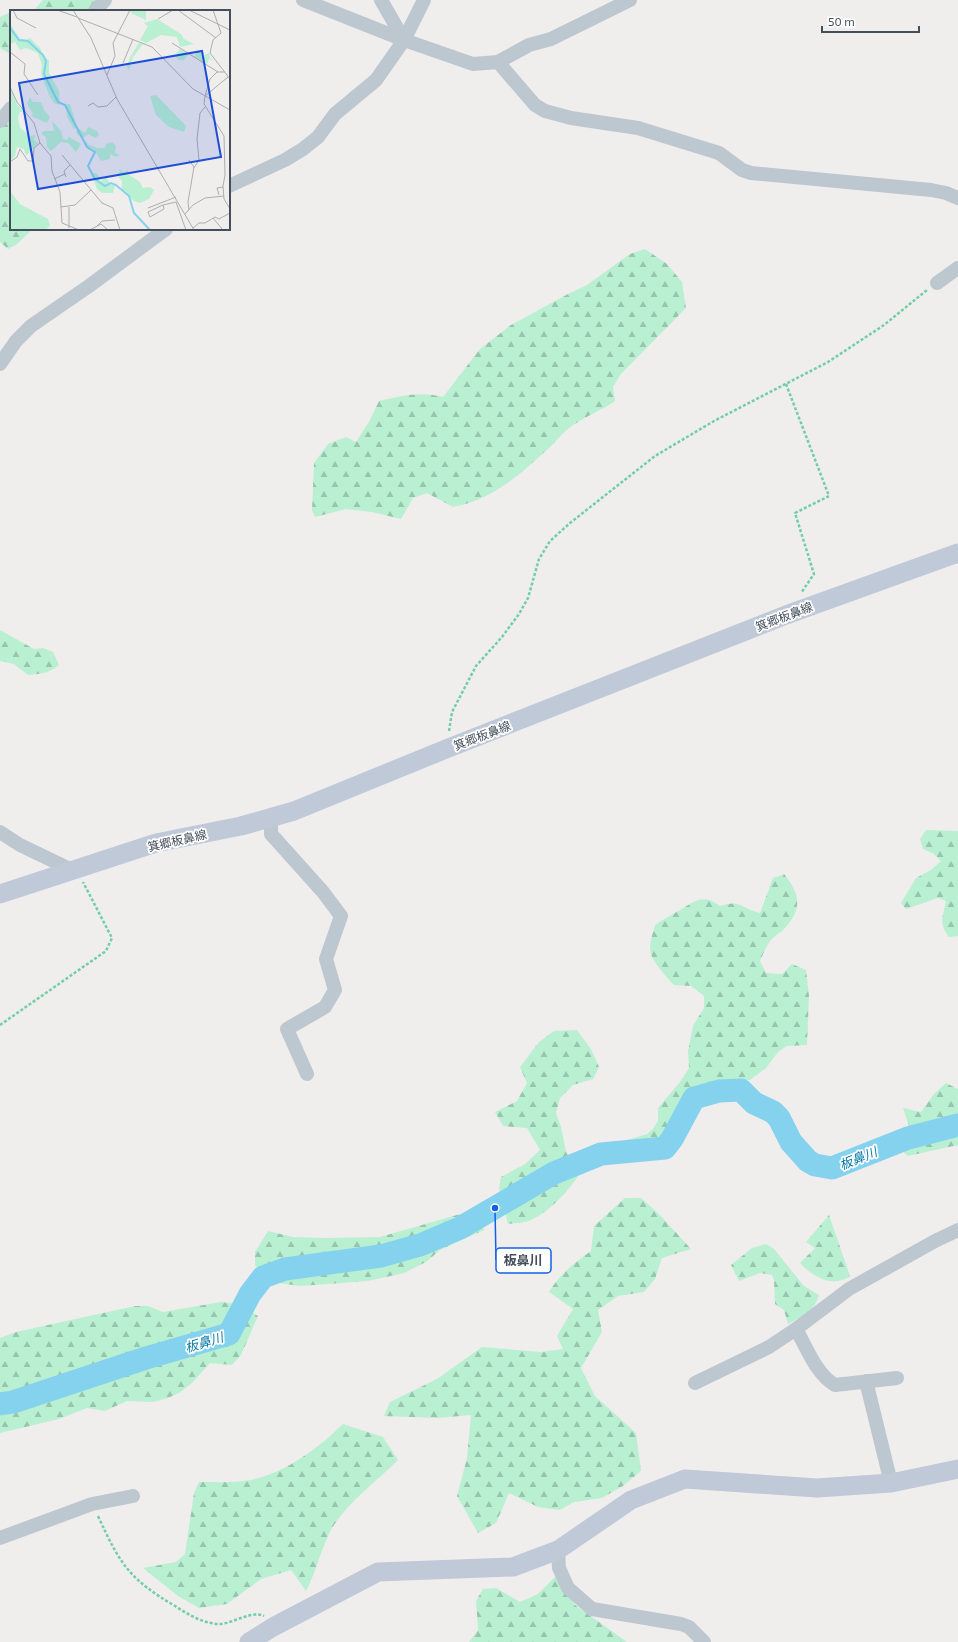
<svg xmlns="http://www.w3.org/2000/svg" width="958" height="1642" viewBox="0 0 958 1642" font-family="'Exo 2','Noto Sans JP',sans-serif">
	<defs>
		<pattern id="forest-firs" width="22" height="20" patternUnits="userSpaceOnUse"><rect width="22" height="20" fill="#b9f0d2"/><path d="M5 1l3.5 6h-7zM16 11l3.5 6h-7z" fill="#98c5ae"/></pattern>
	</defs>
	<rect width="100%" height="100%" fill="#f0eded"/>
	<g fill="url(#forest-firs)">
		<path d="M43 0H100L90 11H15L35 9Z"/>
		<path d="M11 12V54L1 49 0 46V17Z"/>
		<path d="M11 117V229H33L16 245 8 249 0 242V127Z"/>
		<path d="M645 249 667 264 682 282 686 308 621 374 613 387 615 401C602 410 588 415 575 424 566 429 558 439 550 447 520 474 493 500 453 507L427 493 413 498 401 519 372 512 346 509 315 517 312 510 314 463 328 444 346 437 356 442 370 420 379 401C400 396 421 391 443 397L480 349 511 325 568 294 587 285 630 254Z"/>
		<path d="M0 630 34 649 43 648 53 652 59 665C50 673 40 674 28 675L14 664 0 661Z"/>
		<path d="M926 830 958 831V936L949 937C938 922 943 917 946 901L938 898 906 909 901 903 916 878 931 870 941 861 934 854 923 849 920 839Z"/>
		<path d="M784 874C801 895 803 910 782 931 778 934 773 937 770 941 766 947 763 954 760 961L766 973 782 974 792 964 806 970 809 996 807 1045 787 1046 778 1052 766 1068 750 1080 708 1084 693 1088 674 1117 663 1139 648 1148 614 1159 592 1162 589 1152 647 1134 653 1129 658 1121V1108L680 1082 689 1068 688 1051 693 1026 704 1008V996L691 986 674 985C668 979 653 962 651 954 648 945 653 934 655 925 663 920 671 915 680 910 695 901 703 893 720 906 740 899 741 908 760 913L773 878Z"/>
		<path d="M577 1030 591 1049 599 1067 593 1079 573 1085 560 1098 556 1113 561 1127 566 1152 579 1175C568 1191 550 1211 533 1219 526 1223 515 1223 508 1224L499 1188 501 1177 525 1164 540 1150 527 1128 503 1126 495 1112 517 1101 527 1083 520 1067 539 1042 554 1031Z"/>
		<path d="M946 1083 958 1089V1145L908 1156 900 1149 914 1141 903 1108 921 1112 934 1094Z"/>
		<path d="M625 1198H641L659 1214 691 1249 662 1258 655 1279 644 1292 618 1296 598 1310 602 1332 581 1368 595 1396 636 1433 641 1471 623 1486 602 1498 574 1502 560 1510 538 1507 509 1493 496 1523 478 1533 457 1496 467 1458 471 1415 438 1418 384 1416 390 1402 437 1379 482 1347 541 1352 563 1349 557 1336 573 1309 549 1292C560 1274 574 1263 591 1251L594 1226Z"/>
		<path d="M478 1209 484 1230 440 1250 426 1262 404 1273 368 1281 300 1286 271 1282 255 1265V1252L268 1231 293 1237 325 1238 380 1237Z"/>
		<path d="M829 1215 850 1276C833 1289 812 1276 800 1263L815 1248 806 1242Z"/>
		<path d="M766 1244 774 1249 804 1286 819 1295C814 1312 803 1316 788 1324L784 1310 775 1304 774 1280 772 1275 760 1273 739 1281 731 1265 752 1248Z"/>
		<path d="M221 1302 239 1304 258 1316 241 1355 232 1365 210 1363 192 1383 179 1393 168 1398 153 1402 127 1401 105 1411 87 1408 59 1419 0 1433V1338L16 1332 135 1306H148L163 1312Z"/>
		<path d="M343 1424 383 1437 398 1460C376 1482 349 1501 332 1528 322 1546 316 1572 306 1591L291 1570 261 1579 227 1604 199 1608 178 1596 143 1568 176 1562 185 1554 194 1493 199 1482C215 1482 234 1483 251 1480 287 1472 317 1449 343 1424Z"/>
		<path d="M558 1574 575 1605 627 1642H469L478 1630 476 1601 483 1589 496 1588 520 1602 538 1594Z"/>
	</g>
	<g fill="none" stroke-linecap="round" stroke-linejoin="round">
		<path stroke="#85d2ef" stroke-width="23" d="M0 1404 13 1402 146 1358 229 1334 250 1294 263 1277 285 1269 381 1256 420 1245 460 1228 554 1173 601 1154 665 1148 672 1139 694 1098 719 1091 741 1090 754 1103 773 1112 779 1118 791 1142 808 1161 815 1165 832 1168 908 1138 958 1125"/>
		<g stroke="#70cfa6" stroke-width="2.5" stroke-dasharray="3 2" stroke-linecap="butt">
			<path d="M786 384 829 496 795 513 814 574 801 593"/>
			<path d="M449 731 452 712 476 666 502 637 519 614 528 598 539 559 550 541 570 523 655 456 714 421 828 362 884 325 927 290"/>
			<path d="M0 1025 106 951 112 938 83 882"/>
			<path d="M98 1516C120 1564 129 1579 175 1606 189 1615 204 1624 220 1624 234 1623 252 1610 264 1616"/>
		</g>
		<g stroke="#bdc7d0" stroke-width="14">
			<path d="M303 0 404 40"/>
			<path d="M381 0 404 40 473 64 498 62 529 45 551 39 630 0"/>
			<path d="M95 11 105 0"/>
			<path d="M498 62 535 105 545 111 571 118 638 128 719 153 742 170 751 173 931 190 946 193 958 198"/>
			<path d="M0 121 11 108"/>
			<path d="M229 186 285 160 303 149 318 137 335 114 376 80 404 40 424 0"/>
			<path d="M937 283 958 268"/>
			<path d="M0 364 16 341 31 326 89 286 166 229"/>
			<path d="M271 818V834L323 892 341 916 326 959 335 990 325 1007 287 1029 307 1074"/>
			<path d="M0 832 20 845 72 870"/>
			<path d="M796 1329C807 1348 816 1374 835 1385L897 1378"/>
			<path d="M866 1381 891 1483"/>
			<path d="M695 1383 769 1347 796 1329 849 1289 935 1241 958 1230"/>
			<path d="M0 1538 92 1504 133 1496"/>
			<path d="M558 1550 559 1568 568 1588 592 1609 681 1624 689 1627 704 1642"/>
		</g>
		<g stroke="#bfc9d8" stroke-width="19">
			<path d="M0 894 156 843 241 826 294 811 446 749 786 615 958 553"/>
			<path d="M249 1642 273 1627 378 1572 513 1567 558 1550 631 1500 685 1479 817 1488 891 1483 958 1469"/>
		</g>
	</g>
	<g text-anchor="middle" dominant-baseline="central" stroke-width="3.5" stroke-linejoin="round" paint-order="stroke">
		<g font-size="12" fill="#454f5c" stroke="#fff">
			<text transform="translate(784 616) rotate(-21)">箕郷板鼻線</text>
			<text transform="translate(482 735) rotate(-21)">箕郷板鼻線</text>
			<text transform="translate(177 840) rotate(-13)">箕郷板鼻線</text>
		</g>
		<g font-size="13" font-style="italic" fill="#087aa5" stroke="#fff">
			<text transform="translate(858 1158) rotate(-22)">板鼻川</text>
			<text transform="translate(204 1342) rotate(-17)">板鼻川</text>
		</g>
	</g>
	<g transform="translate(10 10)">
		<rect width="220" height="220" fill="#f0eded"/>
		<path d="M120 0H136V10L121 3ZM147 9 171 24 174 29 184 34 170 37 167 27 151 25 136 33 130 30 138 16 134 13ZM1 15 10 29 16 30 20 28 30 38 34 48 39 50V63L49 81 50 95 44 93 39 85 31 64 32 55 28 43 16 38 10 40 5 32 0 34ZM129 33 133 34 123 47 119 60 117 57 120 47ZM170 39 179 44 174 50H169L164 46ZM188 40 193 46 199 43 200 48 205 51 199 49 197 54 185 46ZM0 78 7 94 14 102H10L8 107 10 118 20 126 25 125 24 130 28 133 16 146 14 139 7 137 5 146 0 151ZM146 85 176 116 174 122 159 117 146 105 140 86ZM20 87 23 92H31L34 100 40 107 37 113 21 106 23 104 17 94ZM56 94H60L67 117 64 119 57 107ZM42 111 51 121 53 129 57 130 59 127 71 134 66 142 58 133 51 132 41 141 37 137 36 127 31 124 34 121H44ZM78 117 87 121 89 125 85 128 79 124 72 128 67 124 66 121 69 119 75 123ZM74 129 79 135 87 138H95L96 134 102 132 106 136 105 143 110 145 106 147 100 144V149L91 151 84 139 78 137ZM109 159 114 162 118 160V164L130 172 133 178 140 177 144 180 139 189 130 193 124 191 110 178H112V171L106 164 110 163ZM86 163 90 167 88 173 96 167 101 175H105L103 183H92L87 179 81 164ZM0 181 10 194 38 209 40 216 35 220H0Z" fill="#b9f0d2"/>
		<path fill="none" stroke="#85d2ef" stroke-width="2" d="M0 18 9 30 18 31 33 45 36 51 34 64 48 92 55 95 77 137 85 142 78 156 85 169 95 176 101 173 106 175 119 186 124 203 140 220"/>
		<path fill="none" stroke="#acaeb3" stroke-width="1" d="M3 0 7 8 26 18M47 0 67 7M63 0 81 28 107 89 184 220M168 0 206 28M179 0 220 20M203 0 211 23 203 30 200 43 220 69M68 8 142 37 183 79 220 100M148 9 163 0M162 33 208 62M0 42 15 54 14 64 28 85M113 53 123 29M97 65 105 46 103 33 120 0M218 67 195 86 194 94 214 126 215 165 213 176 214 189 220 199M0 77 7 92 24 113 30 133 41 146 42 161 50 182 52 213 69 220M195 86 200 69 207 62H215M78 96 83 93 88 97 97 96 106 87M52 145 92 193 103 198 110 220M179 150 184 157 178 192 179 200M0 152 7 147 10 139 18 151H23L24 138 30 133M184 158 189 150 187 129 190 103 195 97M56 167 54 161 60 155M44 169 55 164M209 185 207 178 213 177M166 192 176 220M153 195 154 199 140 207 138 202 153 195 166 192M51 197 65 195 81 180M138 198 166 187M175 204 183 195 195 188 214 186M203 208 213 220M87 216 92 211 105 210M59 218V197M183 218 189 213H195L205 207 209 209 220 203M80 220 91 214 98 220"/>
		<path fill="#1d4ed8" fill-opacity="0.15" stroke="#1d4ed8" stroke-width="2" d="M192 41 211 147 28 179 9 73Z"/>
		<rect width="220" height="220" fill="none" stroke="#454f5c" stroke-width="2"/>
	</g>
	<path fill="none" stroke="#1261e6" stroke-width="1.5" d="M495 1208L496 1260"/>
	<circle fill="#1261e6" stroke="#fff" stroke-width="1.5" cx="495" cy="1208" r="4"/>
	<rect fill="#fff" stroke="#1261e6" stroke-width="1.5" x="496" y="1248" width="55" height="25" rx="4"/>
	<g font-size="13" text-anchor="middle" font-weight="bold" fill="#454f5c">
		<text x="523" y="1265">板鼻川</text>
	</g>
	<path d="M822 26v6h97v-6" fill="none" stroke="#454f5c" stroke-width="2"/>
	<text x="828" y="26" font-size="12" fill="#454f5c" stroke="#ffffff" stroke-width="3" paint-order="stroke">50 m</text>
</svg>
